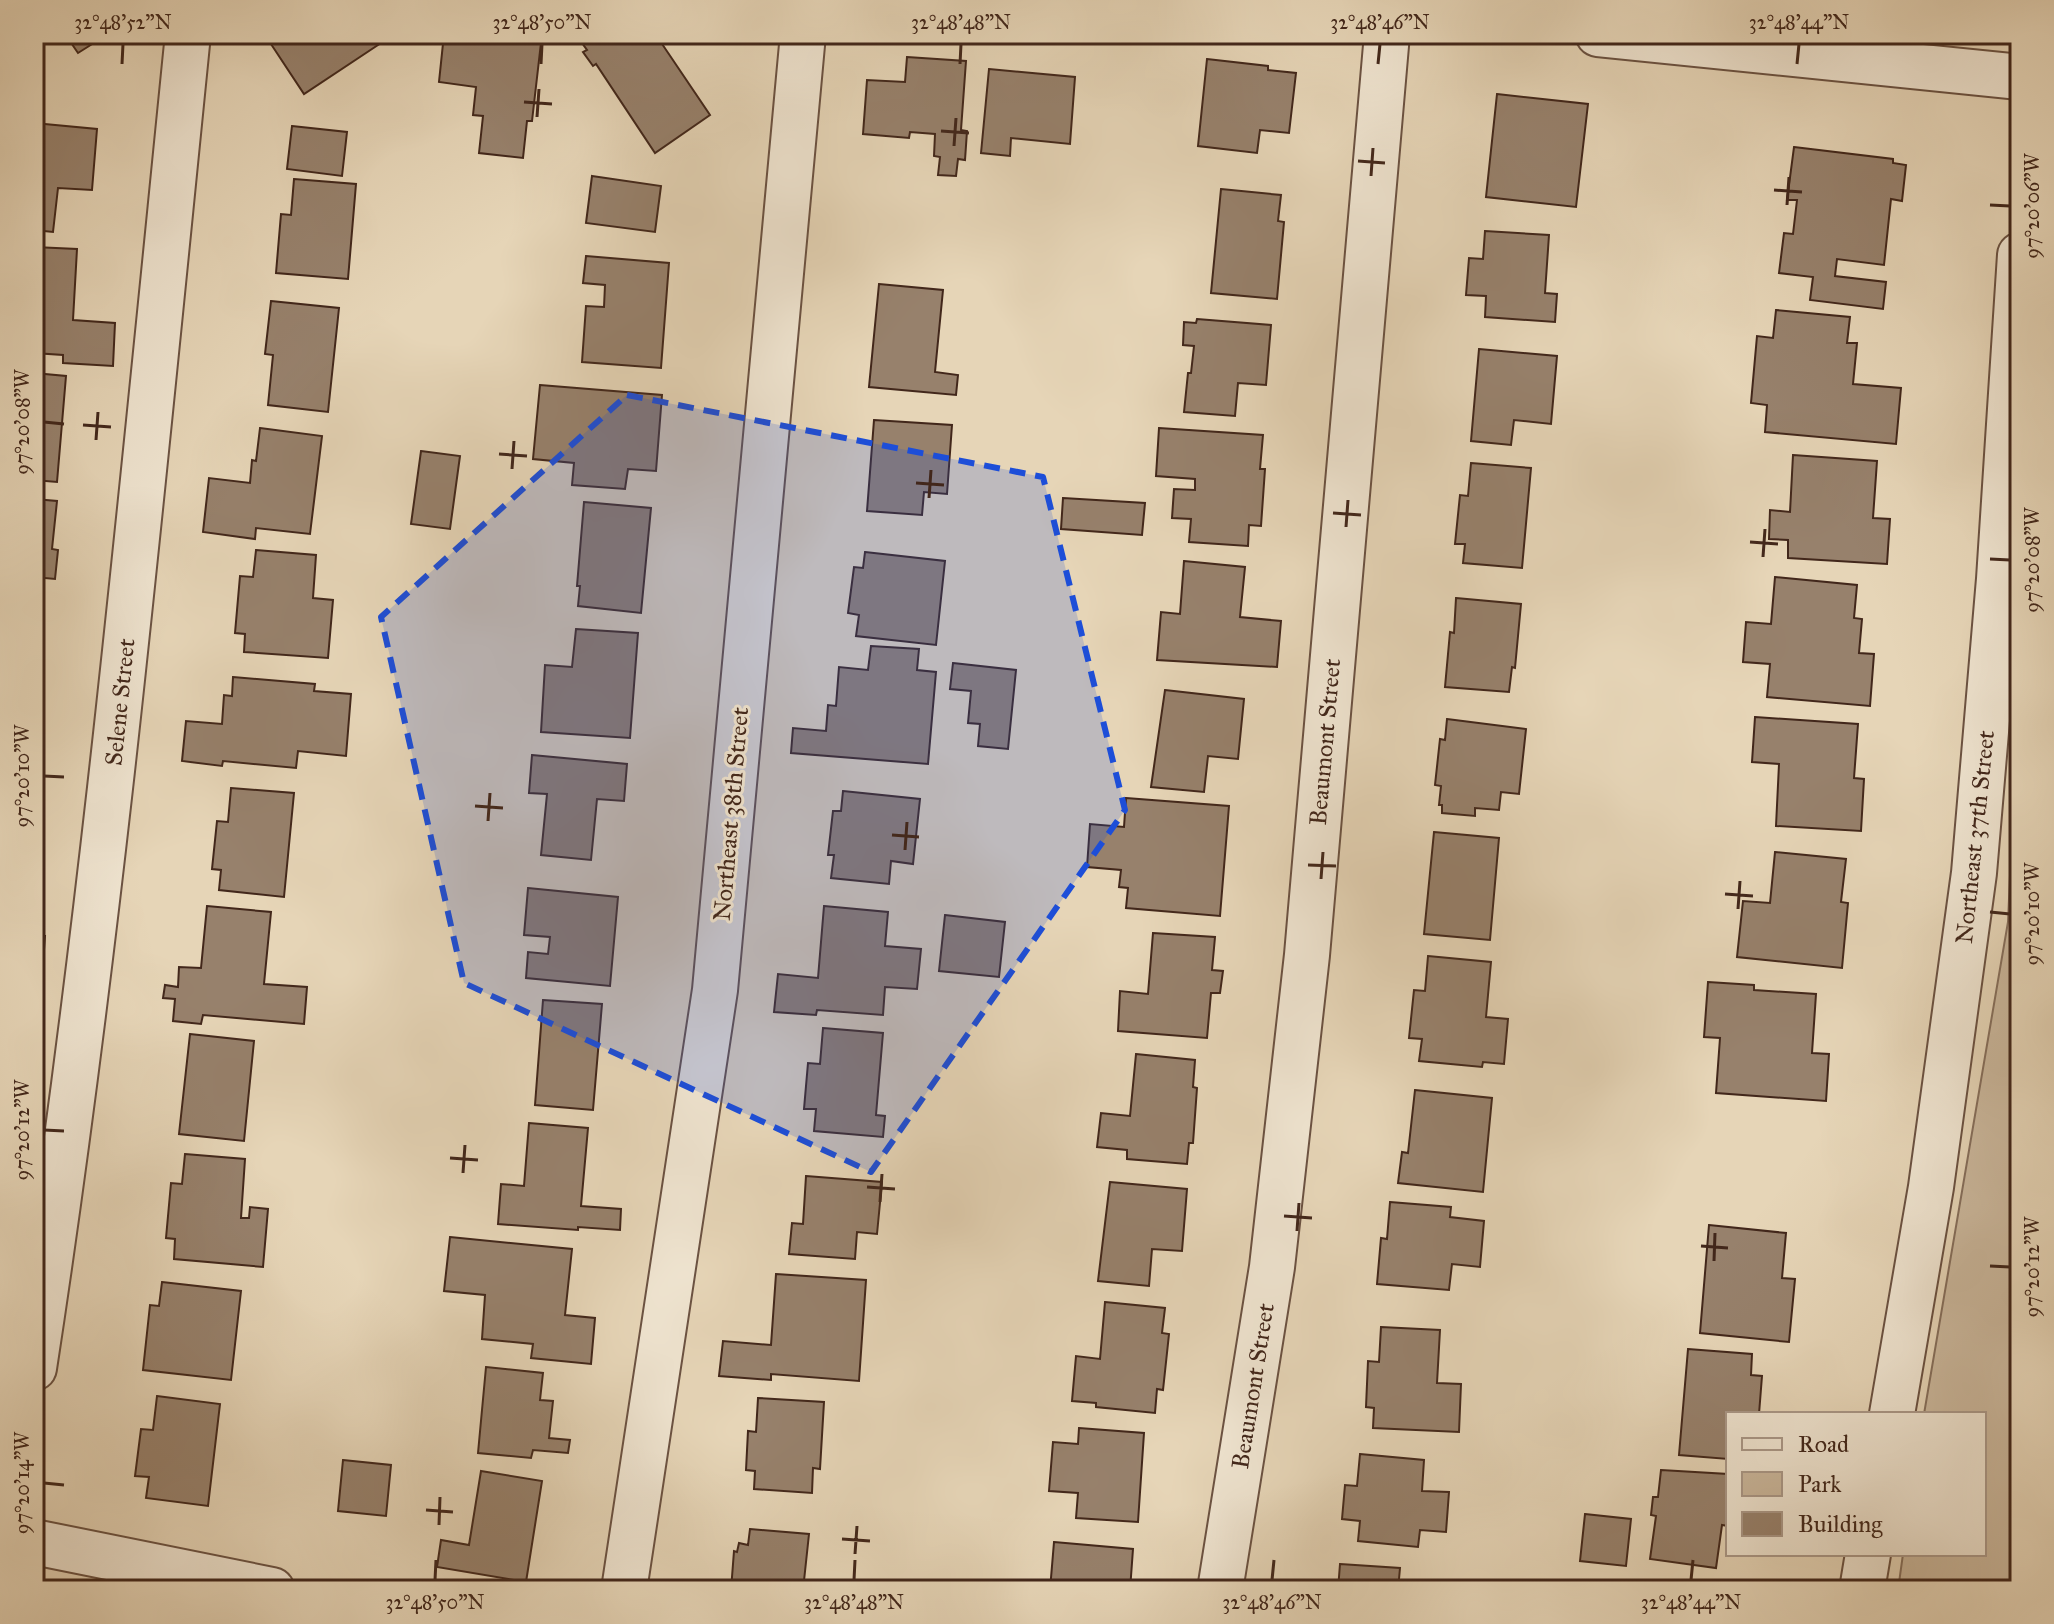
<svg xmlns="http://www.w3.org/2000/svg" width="2054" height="1624" viewBox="0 0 2054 1624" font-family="'IM FELL Great Primer',serif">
	<rect width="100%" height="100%" fill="#e6d5b7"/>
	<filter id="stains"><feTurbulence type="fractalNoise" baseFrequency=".0025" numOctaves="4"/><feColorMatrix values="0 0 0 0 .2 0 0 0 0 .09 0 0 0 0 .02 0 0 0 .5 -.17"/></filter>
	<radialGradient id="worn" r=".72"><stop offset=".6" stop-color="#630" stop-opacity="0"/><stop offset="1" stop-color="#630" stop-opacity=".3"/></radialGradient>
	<path fill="#cab79c" stroke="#866f5c" stroke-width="2" d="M2020 644V1590H1898L1903 1554H1984V1414H1924L2008 922Z"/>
	<g fill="#97816c" stroke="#42271b" stroke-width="2">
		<path d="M65 34H108L78 53Z"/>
		<path d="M267 34H384L387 39 304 94 265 35Z"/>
		<path d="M444 34H542L532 121H527L523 158 479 153 483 116 473 115 476 87 439 82Z"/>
		<path d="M595 34H658L656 35 710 115 655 153 596 64 593 66 583 52 587 50 582 43Z"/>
		<path d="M907 57 966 61 961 130 967 131 965 160 958 159 956 176 938 175 940 157 934 156 935 134 910 132 909 138 863 134 867 80 905 82Z"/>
		<path d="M1207 59 1268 66V70L1296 73 1289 133 1260 130 1257 153 1198 146Z"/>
		<path d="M989 69 1075 77 1070 144 1011 138 1010 156 981 153Z"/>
		<path d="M1497 94 1588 104 1576 207 1486 197Z"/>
		<path d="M34 123 97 129 92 190 58 188 53 232 34 230Z"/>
		<path d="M292 126 347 132 342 176 287 169Z"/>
		<path d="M1794 147 1893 159V163L1906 165 1902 201 1891 199 1884 265 1837 259 1835 276 1886 282 1883 309 1810 300 1813 277 1779 273 1784 233 1793 234 1797 200H1787Z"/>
		<path d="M592 176 661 186 655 232 586 223Z"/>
		<path d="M294 179 356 184 348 279 276 273 281 214 291 215Z"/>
		<path d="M1221 189 1281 195 1278 221 1284 222 1277 299 1211 293Z"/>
		<path d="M1485 231 1549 235 1545 293 1557 294 1555 322 1485 317 1486 296 1466 295 1469 258 1483 259Z"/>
		<path d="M34 247 77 249 73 320 115 323 113 366 63 363V355L34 353Z"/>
		<path d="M586 256 669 263 661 368 582 362 586 306 604 307 605 285 583 283Z"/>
		<path d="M879 284 943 290 935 372 958 375 956 395 869 387Z"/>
		<path d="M271 301 339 308 328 412 268 405 273 355 265 354Z"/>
		<path d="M1776 310 1850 317 1847 343H1857L1853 384 1901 388 1896 444 1765 432 1767 405 1751 403 1757 336 1773 338Z"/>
		<path d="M1197 319 1271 325 1266 385 1238 383 1235 416 1184 412 1188 373H1191L1194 346 1183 345 1184 322 1196 323Z"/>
		<path d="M1479 349 1557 356 1551 424 1514 420 1511 445 1471 441Z"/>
		<path d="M34 373 66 376 57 482 34 480Z"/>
		<path d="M540 385 662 395 656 471 628 469 625 489 572 485 574 463 533 459Z"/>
		<path d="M874 420 952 425 947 494 924 492 922 515 867 511Z"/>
		<path d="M260 428 322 436 310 534 256 528 255 539 203 532 209 478 250 483 252 460 256 461Z"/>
		<path d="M1159 428 1263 435 1260 469H1265L1261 526 1249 525 1248 546 1189 542 1191 519 1172 518 1174 489 1195 490V479L1156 476Z"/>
		<path d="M421 451 460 456 450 529 411 524Z"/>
		<path d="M1793 455 1877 461 1873 518 1890 519 1887 564 1788 558V540L1769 539 1770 510 1790 512Z"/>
		<path d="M1471 463 1531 468 1522 568 1463 563 1465 544H1455L1460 495 1468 496Z"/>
		<path d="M1063 498 1145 503 1142 535 1061 529Z"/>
		<path d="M34 499 57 501 52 549 58 550 55 579 34 577Z"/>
		<path d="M584 502 651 508 641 613 578 606 580 586H577Z"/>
		<path d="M256 550 316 555 313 598 333 600 328 658 244 652 245 634 235 633 240 576 253 577Z"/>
		<path d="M865 552 945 561 936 645 856 636 859 615 848 613 854 567 863 568Z"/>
		<path d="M1184 561 1245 567 1240 617 1281 621 1277 667 1157 660 1161 612 1180 614Z"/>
		<path d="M1775 577 1857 585 1854 618 1862 619 1859 653 1874 654 1870 706 1767 697 1770 664 1743 662 1746 622 1771 624Z"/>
		<path d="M1456 598 1521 604 1515 668 1512 667 1509 692 1445 687 1450 632 1454 633Z"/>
		<path d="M34 626H41L37 681H34Z"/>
		<path d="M576 629 638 633 630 738 541 732 545 665 572 667Z"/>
		<path d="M871 646 919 649 917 670 936 672 928 764 791 753 793 728 826 731 828 705 836 706 839 667 868 670Z"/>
		<path d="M953 663 1016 670 1008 749 978 746 980 724 968 723 971 691 950 689Z"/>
		<path d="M233 677 315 684 314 691 351 694 346 756 298 751 296 768 223 761 222 766 182 761 186 721 222 724 224 695 232 696Z"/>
		<path d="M1165 690 1244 699 1238 759 1208 756 1204 792 1151 787Z"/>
		<path d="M1755 717 1858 724 1854 778 1864 779 1861 831 1776 826 1779 764 1752 762Z"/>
		<path d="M1447 719 1526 729 1519 794 1501 792 1499 810 1475 808V816L1442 813V805H1439L1441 786 1435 785 1440 739 1445 740Z"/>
		<path d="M532 755 627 764 624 801 597 799 591 860 541 855 547 794 529 793Z"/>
		<path d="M231 788 294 793 284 897 219 890 221 870 212 869 217 821 228 822Z"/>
		<path d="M843 791 920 799 913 864 891 861 889 884 831 878 834 855H828L833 811H841Z"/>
		<path d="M1126 798 1229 806 1220 916 1126 908 1128 888 1119 887 1121 870 1087 867 1090 824 1124 827Z"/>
		<path d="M1434 832 1499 838 1490 940 1424 934Z"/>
		<path d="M1775 852 1846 859 1841 902 1848 903 1842 968 1737 957 1743 901 1770 903Z"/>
		<path d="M528 888 618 897 610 986 526 978 528 952 548 954 550 937 524 935Z"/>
		<path d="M207 906 271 912 264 984 307 987 304 1024 203 1015 201 1024 173 1021 175 999 163 998 165 985 178 987 179 967 201 968Z"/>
		<path d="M824 906 888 912 885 946 921 949 917 989 885 987 883 1015 817 1010 816 1015 774 1012 778 974 818 978Z"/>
		<path d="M945 915 1005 922 999 977 939 971Z"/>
		<path d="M1153 933 1215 937 1212 970 1223 971 1220 993H1211L1207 1038 1118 1031 1120 991 1148 994Z"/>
		<path d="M34 935 45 936 42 977 34 976Z"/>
		<path d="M1428 956 1491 962 1486 1017 1508 1019 1504 1064 1483 1062 1482 1067 1419 1061 1422 1039 1409 1038 1414 990 1425 991Z"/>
		<path d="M1708 982 1754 985V990L1816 994 1812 1053 1829 1054 1826 1101 1716 1093 1720 1038 1704 1037Z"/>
		<path d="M543 1000 602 1004 593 1110 535 1105Z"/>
		<path d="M823 1028 883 1033 876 1115 885 1116 883 1137 814 1131 816 1109H804L808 1063 820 1064Z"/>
		<path d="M190 1034 254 1041 244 1141 179 1134Z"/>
		<path d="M1136 1054 1195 1060 1193 1087 1197 1088 1193 1143H1189L1187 1164 1127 1159V1150L1097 1147 1101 1113 1130 1116Z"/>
		<path d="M1415 1090 1492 1098 1483 1192 1398 1183 1402 1152 1408 1153Z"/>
		<path d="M529 1123 588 1128 581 1206 621 1209 620 1230 578 1227V1230L498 1224 501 1184 524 1186Z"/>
		<path d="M185 1154 245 1159 241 1218H249L250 1207 268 1209 263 1267 174 1259 175 1239 166 1238 171 1183 182 1184Z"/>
		<path d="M806 1176 882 1182 877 1234 857 1232 855 1259 789 1254 792 1223 803 1224Z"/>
		<path d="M1110 1182 1187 1189 1182 1251 1152 1249 1149 1286 1098 1281Z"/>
		<path d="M1390 1202 1451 1207 1450 1217 1484 1221 1480 1267 1452 1264 1449 1290 1377 1284 1381 1238 1387 1239Z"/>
		<path d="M1709 1225 1786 1233 1782 1278 1795 1279 1789 1342 1700 1333Z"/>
		<path d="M450 1237 572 1249 565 1315 595 1318 591 1364 531 1358 533 1344 482 1339 485 1295 444 1291Z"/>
		<path d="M776 1274 866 1280 859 1381 771 1374V1380L719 1376 723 1341 771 1345Z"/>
		<path d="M162 1282 241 1291 231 1380 143 1370 150 1305 159 1306Z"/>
		<path d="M1105 1302 1165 1308 1162 1333 1169 1334 1163 1390 1157 1389 1155 1413 1096 1407V1403L1072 1401 1076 1356 1100 1359Z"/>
		<path d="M1381 1327 1440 1330 1437 1383 1461 1384 1459 1432 1373 1428 1374 1408 1366 1407 1368 1361 1379 1362Z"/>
		<path d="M1688 1349 1752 1354 1751 1375 1762 1376 1759 1414H1728V1459L1679 1455Z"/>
		<path d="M486 1367 543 1373 540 1400 553 1401 549 1438 570 1440 568 1453 533 1450 531 1458 478 1453Z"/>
		<path d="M157 1396 220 1404 208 1506 146 1498 149 1477 135 1476 141 1429 153 1430Z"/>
		<path d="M758 1398 824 1402 820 1469 813 1468 812 1493 754 1489 755 1471 746 1470 748 1431 756 1432Z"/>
		<path d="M1079 1428 1144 1433 1138 1522 1076 1518 1078 1493 1049 1491 1053 1442 1078 1444Z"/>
		<path d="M1360 1454 1424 1460 1422 1491 1449 1492 1446 1532 1420 1530 1418 1547 1358 1541 1360 1521 1342 1519 1345 1485 1357 1486Z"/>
		<path d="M343 1460 391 1465 386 1516 338 1511Z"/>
		<path d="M1661 1470 1728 1474V1526L1722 1525 1716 1568 1650 1559 1656 1516 1651 1515 1653 1497H1658Z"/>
		<path d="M481 1471 542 1481 526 1582 437 1567 441 1540 469 1545Z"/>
		<path d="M1585 1514 1631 1519 1626 1566 1580 1561Z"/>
		<path d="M750 1529 809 1534 803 1590H731L734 1551 737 1552 739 1543 748 1545Z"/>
		<path d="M1054 1542 1133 1549 1130 1590H1050Z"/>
		<path d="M1340 1564 1400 1568 1398 1590H1338Z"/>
	</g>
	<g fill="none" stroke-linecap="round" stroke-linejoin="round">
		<defs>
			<g id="minor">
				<path d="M1598 34 2020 77"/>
				<path d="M34 1368C102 925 143 479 188 34"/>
				<path d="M1892 1414 1931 1187 1974 873 1999 579 2020 255"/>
				<path d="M34 1542 272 1590"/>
				<path d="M624 1590 715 990 803 34"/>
				<path d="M1220 1590 1272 1267 1307 955 1387 34"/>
				<path d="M1862 1590 1868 1554"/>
			</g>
		</defs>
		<use href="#minor" stroke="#6b5242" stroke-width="48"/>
		<use href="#minor" stroke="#efe4d0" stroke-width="44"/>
	</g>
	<path fill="#1d4ed8" fill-opacity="0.2" stroke="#1d4ed8" stroke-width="6" stroke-dasharray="16 10" stroke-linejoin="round" d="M627 395 1043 477 1125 810 871 1172 464 983 381 617Z"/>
	<path fill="none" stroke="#42271b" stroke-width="3" d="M122 64 123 44M541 64 542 44M960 64 961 44M1378 64 1380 44M1797 64 1799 44M524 102 552 104M537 117 539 89M941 131 969 133M954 146 956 118M1358 161 1385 163M1371 176 1373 148M1774 190 1802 192M1787 205 1789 177M1990 205 2010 206M44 422 64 424M83 425 111 427M96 440 98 412M499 454 527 456M512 469 514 441M916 483 944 485M929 498 931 470M1333 513 1361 515M1346 527 1348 500M1750 542 1778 544M1763 557 1765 529M1990 559 2010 560M44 776 64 777M475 806 503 808M488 821 490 793M892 835 919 837M905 850 907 822M1308 865 1336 866M1321 879 1323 852M1725 894 1753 896M1738 909 1740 881M1990 912 2010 914M44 1130 64 1131M450 1158 478 1160M463 1173 465 1145M867 1187 895 1189M880 1202 882 1174M1284 1216 1312 1218M1297 1231 1299 1203M1701 1246 1728 1248M1714 1261 1715 1233M1990 1266 2010 1267M44 1483 64 1485M426 1510 453 1512M439 1525 440 1497M842 1539 870 1541M855 1554 857 1526M435 1580 436 1560M854 1580 855 1560M1272 1580 1274 1560M1691 1580 1693 1560"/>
	<g text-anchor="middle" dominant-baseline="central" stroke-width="6" stroke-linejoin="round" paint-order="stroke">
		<g font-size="24" fill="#42271b" stroke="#efe4d0">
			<text transform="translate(120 702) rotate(-84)">Selene Street</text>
			<text transform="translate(1325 742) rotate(-85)">Beaumont Street</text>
			<text transform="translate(731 814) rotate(-85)">Northeast 38th Street</text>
			<text transform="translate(1975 837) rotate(-84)">Northeast 37th Street</text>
			<text transform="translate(1253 1386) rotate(-81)">Beaumont Street</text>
		</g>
	</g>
	<rect width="2054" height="1624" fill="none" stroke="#e6d5b7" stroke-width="88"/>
	<rect x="1726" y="1412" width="260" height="144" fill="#efe4d0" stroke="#aa9888" stroke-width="2"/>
	<rect x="1742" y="1438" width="40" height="12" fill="#efe4d0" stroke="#aa9888" stroke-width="2"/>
	<text x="1798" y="1452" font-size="24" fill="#42271b">Road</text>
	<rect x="1742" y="1472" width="40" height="24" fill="#cab79c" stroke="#aa9888" stroke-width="2"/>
	<text x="1798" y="1492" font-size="24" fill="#42271b">Park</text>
	<rect x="1742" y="1512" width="40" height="24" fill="#97816c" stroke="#aa9888" stroke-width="2"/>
	<text x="1798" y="1532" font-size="24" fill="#42271b">Building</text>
	<rect x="44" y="44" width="1966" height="1536" fill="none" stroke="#42271b" stroke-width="3"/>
	<g font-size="20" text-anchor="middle" fill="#42271b">
		<text x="123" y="29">32°48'52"N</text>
		<text x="542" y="29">32°48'50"N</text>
		<text x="961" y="29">32°48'48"N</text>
		<text x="1380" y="29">32°48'46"N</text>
		<text x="1799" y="29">32°48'44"N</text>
		<text transform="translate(2032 206) rotate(-90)" y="7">97°20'06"W</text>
		<text transform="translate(22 422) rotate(-90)" y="7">97°20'08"W</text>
		<text transform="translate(2032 560) rotate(-90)" y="7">97°20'08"W</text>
		<text transform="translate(22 776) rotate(-90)" y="7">97°20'10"W</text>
		<text transform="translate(2032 914) rotate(-90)" y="7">97°20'10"W</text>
		<text transform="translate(22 1130) rotate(-90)" y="7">97°20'12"W</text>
		<text transform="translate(2032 1267) rotate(-90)" y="7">97°20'12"W</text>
		<text transform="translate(22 1483) rotate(-90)" y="7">97°20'14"W</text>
		<text x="435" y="1609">32°48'50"N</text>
		<text x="854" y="1609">32°48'48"N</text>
		<text x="1272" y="1609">32°48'46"N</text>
		<text x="1691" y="1609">32°48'44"N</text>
	</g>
	<rect width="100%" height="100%" filter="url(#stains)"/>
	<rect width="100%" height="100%" fill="url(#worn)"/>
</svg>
